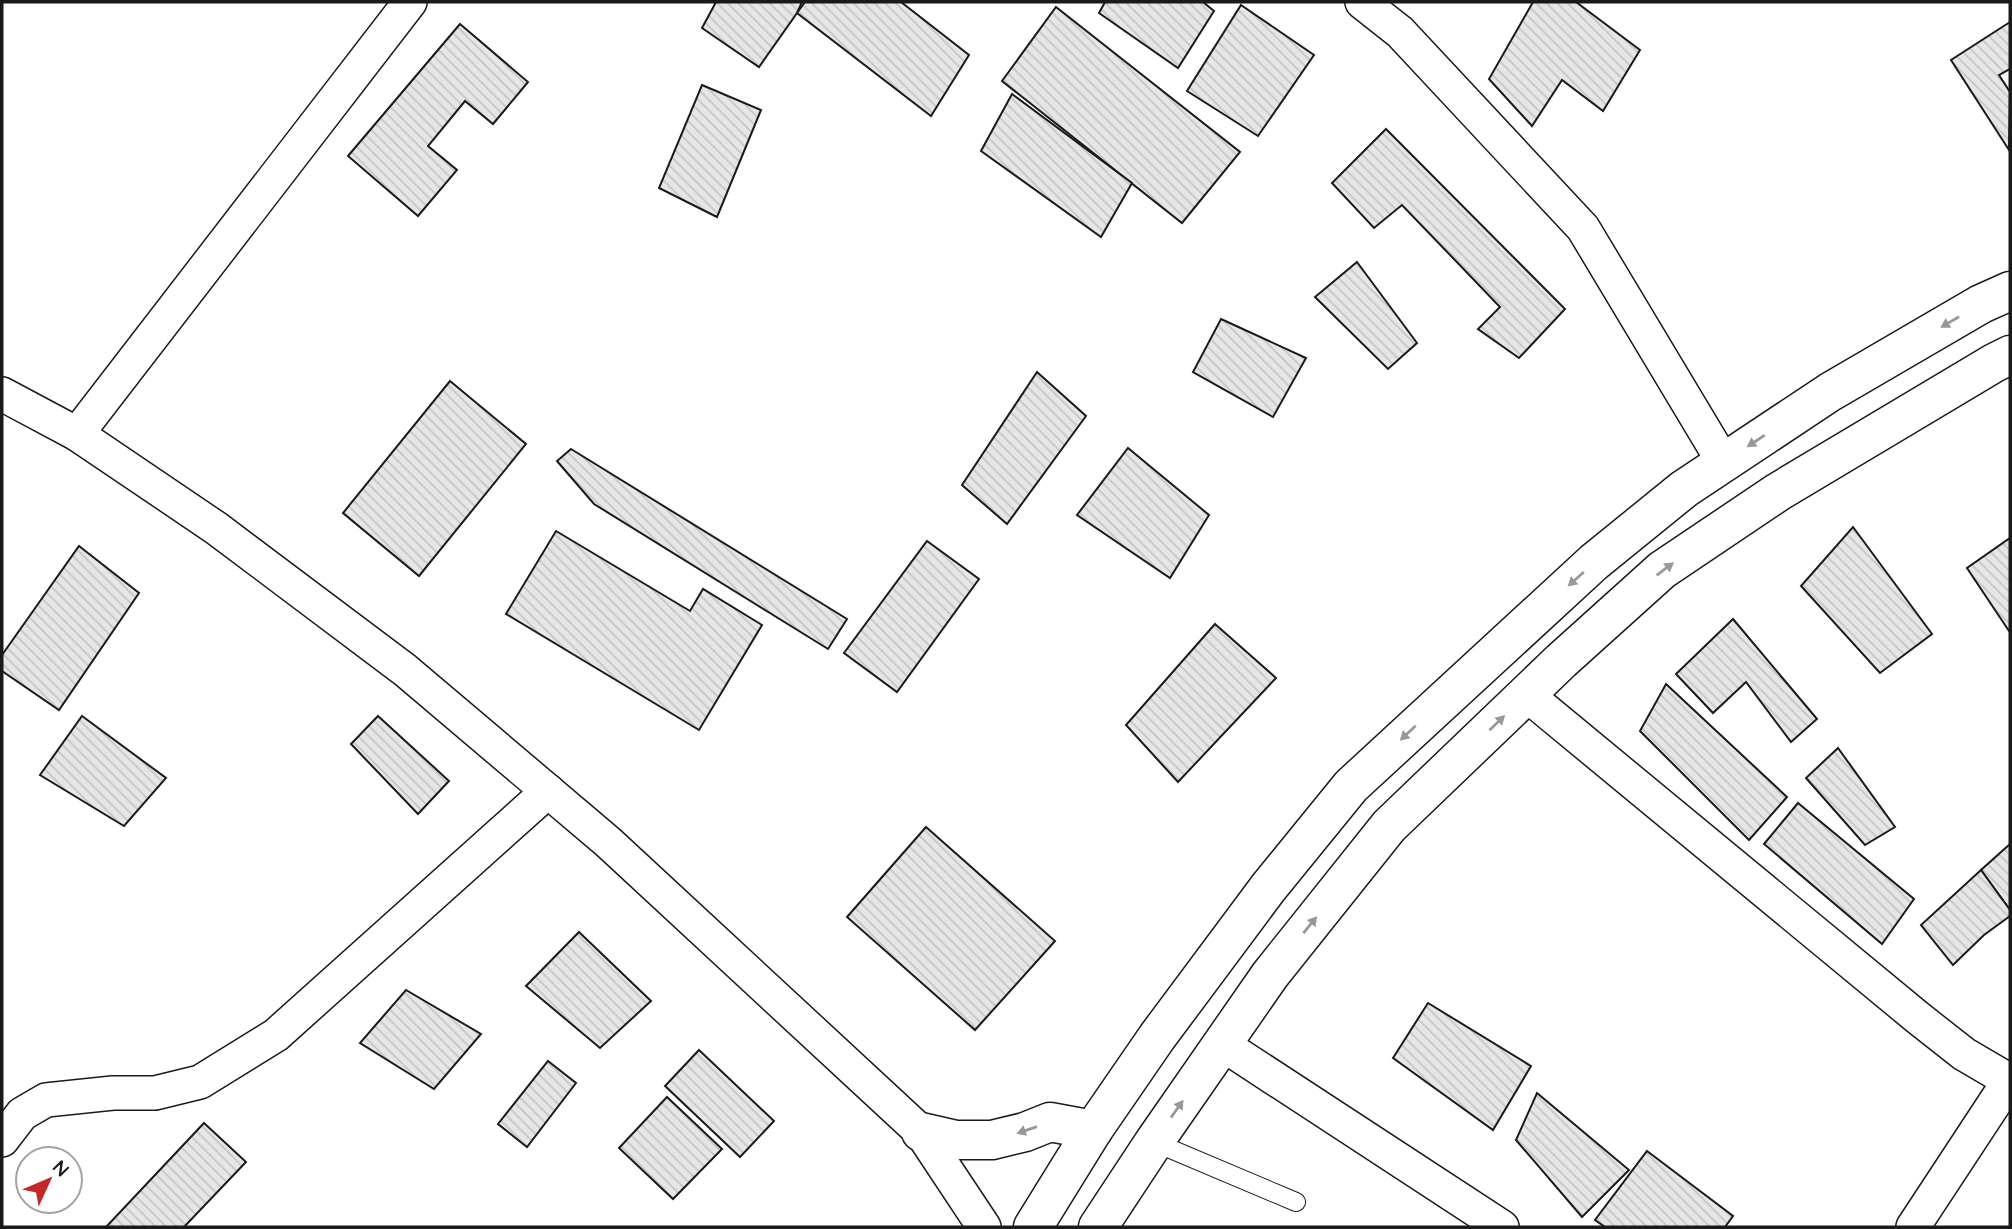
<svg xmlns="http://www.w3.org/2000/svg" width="2012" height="1229" viewBox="0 0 2012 1229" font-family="Quicksand,sans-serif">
	<defs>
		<pattern id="building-back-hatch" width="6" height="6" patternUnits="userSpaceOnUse" patternTransform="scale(1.75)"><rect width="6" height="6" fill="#e6e6e6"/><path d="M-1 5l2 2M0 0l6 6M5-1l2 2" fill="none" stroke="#c5c5c5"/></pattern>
	</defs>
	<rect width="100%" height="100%" fill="#fff"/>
	<g fill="url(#building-back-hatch)" stroke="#1a1a1a" stroke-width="2">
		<path d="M716 2H802L797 13 759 67 702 28Z"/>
		<path d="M805 2H901L969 55 931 116 797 13Z"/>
		<path d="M1105 2H1203L1214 11 1178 68 1099 13Z"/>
		<path d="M1533 2H1576L1640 50 1603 111 1562 80 1532 126 1489 79Z"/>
		<path d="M1241 5 1314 55 1258 136 1187 91Z"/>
		<path d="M1056 7 1240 152 1182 223 1002 81Z"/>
		<path d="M2010 22V69L1999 75 2010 92 2009 150 1951 60Z"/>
		<path d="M460 24 528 82 493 124 465 101 428 146 457 170 418 216 348 156Z"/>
		<path d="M702 85 761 110 717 217 659 188Z"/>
		<path d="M1012 94 1132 183 1101 237 981 151Z"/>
		<path d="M1386 129 1565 309 1519 358 1478 329 1500 307 1402 205 1374 228 1332 183Z"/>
		<path d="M1357 262 1417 343 1388 369 1315 297Z"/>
		<path d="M1221 319 1306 358 1273 417 1193 372Z"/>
		<path d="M1037 372 1086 416 1007 524 962 485Z"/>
		<path d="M450 381 526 444 419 576 343 513Z"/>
		<path d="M1128 448 1209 515 1170 578 1077 515Z"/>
		<path d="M571 449 847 619 828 649 594 504 557 461Z"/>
		<path d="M1853 527 1932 634 1880 673 1801 586Z"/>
		<path d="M556 531 690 611 703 589 762 625 699 730 506 614Z"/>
		<path d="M2010 538V630L2009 631 1967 568Z"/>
		<path d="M927 541 979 579 897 692 844 653Z"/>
		<path d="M79 546 139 593 59 710 2 671V655Z"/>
		<path d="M1733 619 1817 719 1791 742 1746 682 1713 713 1676 674Z"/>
		<path d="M1215 624 1276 678 1178 782 1126 725Z"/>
		<path d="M1666 684 1787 797 1749 840 1640 731Z"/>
		<path d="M82 716 166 778 124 826 40 775Z"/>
		<path d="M378 716 449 781 418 814 351 744Z"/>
		<path d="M1838 748 1895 827 1865 845 1806 778Z"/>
		<path d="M1798 803 1914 899 1882 944 1764 844Z"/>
		<path d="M926 827 1055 941 975 1030 847 917Z"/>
		<path d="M2010 844V910L1981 870Z"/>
		<path d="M1981 870 2010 910V916L1984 935 1953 965 1921 925Z"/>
		<path d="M579 932 651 1001 600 1048 526 986Z"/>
		<path d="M406 990 481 1034 434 1089 360 1043Z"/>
		<path d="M1428 1003 1531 1066 1493 1130 1393 1058Z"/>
		<path d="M699 1050 774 1121 740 1157 665 1086Z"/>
		<path d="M548 1061 576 1083 527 1147 498 1124Z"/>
		<path d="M1537 1093 1629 1170 1582 1217 1516 1140Z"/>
		<path d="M667 1097 722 1149 673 1199 619 1148Z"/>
		<path d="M204 1123 246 1162 184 1227H106Z"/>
		<path d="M1647 1151 1733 1216 1725 1227H1605L1595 1220Z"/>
	</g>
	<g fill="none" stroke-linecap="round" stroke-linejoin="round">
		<defs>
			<path id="lane" d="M1154 1142 1296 1202"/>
			<g id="street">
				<path d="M1362 2 1400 32 1583 228 1724 463"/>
				<path d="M2 394 77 434 216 528 405 670 608 842 921 1132 984 1227"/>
				<path d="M77 434 410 2"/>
				<path d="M1527 695 1917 1017 1964 1054 2010 1081"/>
				<path d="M1222 1044 1502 1227"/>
				<path d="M2 1140 22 1114 46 1100 113 1093H155L200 1082 276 1035 548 791"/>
				<path d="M1913 1227 2009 1081"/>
			</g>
			<g id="primary">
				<path d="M921 1132 956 1140H992L1025 1132 1050 1122 1093 1130"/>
				<path d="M1033 1227 1093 1130 1157 1037 1268 888 1351 786 1594 562 1684 489 1830 392 1981 304 2010 291"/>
				<path d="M1098 1227 1154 1142 1270 975 1389 826 1561 661 1662 570 1778 492 1994 363 2010 355"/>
			</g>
		</defs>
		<use href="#lane" stroke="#1a1a1a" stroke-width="20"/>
		<use href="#street" stroke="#1a1a1a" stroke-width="36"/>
		<use href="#primary" stroke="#1a1a1a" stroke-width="41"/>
		<use href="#lane" stroke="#fff" stroke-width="18"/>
		<use href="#street" stroke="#fff" stroke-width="33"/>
		<use href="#primary" stroke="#fff" stroke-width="38"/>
	</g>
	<defs><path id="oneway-solid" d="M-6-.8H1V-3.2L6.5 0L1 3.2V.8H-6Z" transform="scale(1.75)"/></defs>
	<g fill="#989898">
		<use href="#oneway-solid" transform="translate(1950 322) rotate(150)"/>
		<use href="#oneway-solid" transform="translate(1756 441) rotate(146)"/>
		<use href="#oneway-solid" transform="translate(1665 569) rotate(-37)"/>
		<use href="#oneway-solid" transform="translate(1576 579) rotate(138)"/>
		<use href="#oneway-solid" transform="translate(1497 723) rotate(-44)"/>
		<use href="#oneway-solid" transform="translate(1408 733) rotate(137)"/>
		<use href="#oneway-solid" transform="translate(1310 925) rotate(-51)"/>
		<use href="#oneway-solid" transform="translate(1177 1109) rotate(-55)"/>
		<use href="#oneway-solid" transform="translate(1027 1130) rotate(161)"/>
	</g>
	<rect width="2012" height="1229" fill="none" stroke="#1a1a1a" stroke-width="7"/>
	<g transform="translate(49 1180) rotate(46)"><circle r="33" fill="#ffffff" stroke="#a3a3a3" stroke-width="2"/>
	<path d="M0-5L12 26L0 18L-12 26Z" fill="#c62828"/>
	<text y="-10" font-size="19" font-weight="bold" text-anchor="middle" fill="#1a1a1a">N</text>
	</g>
</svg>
